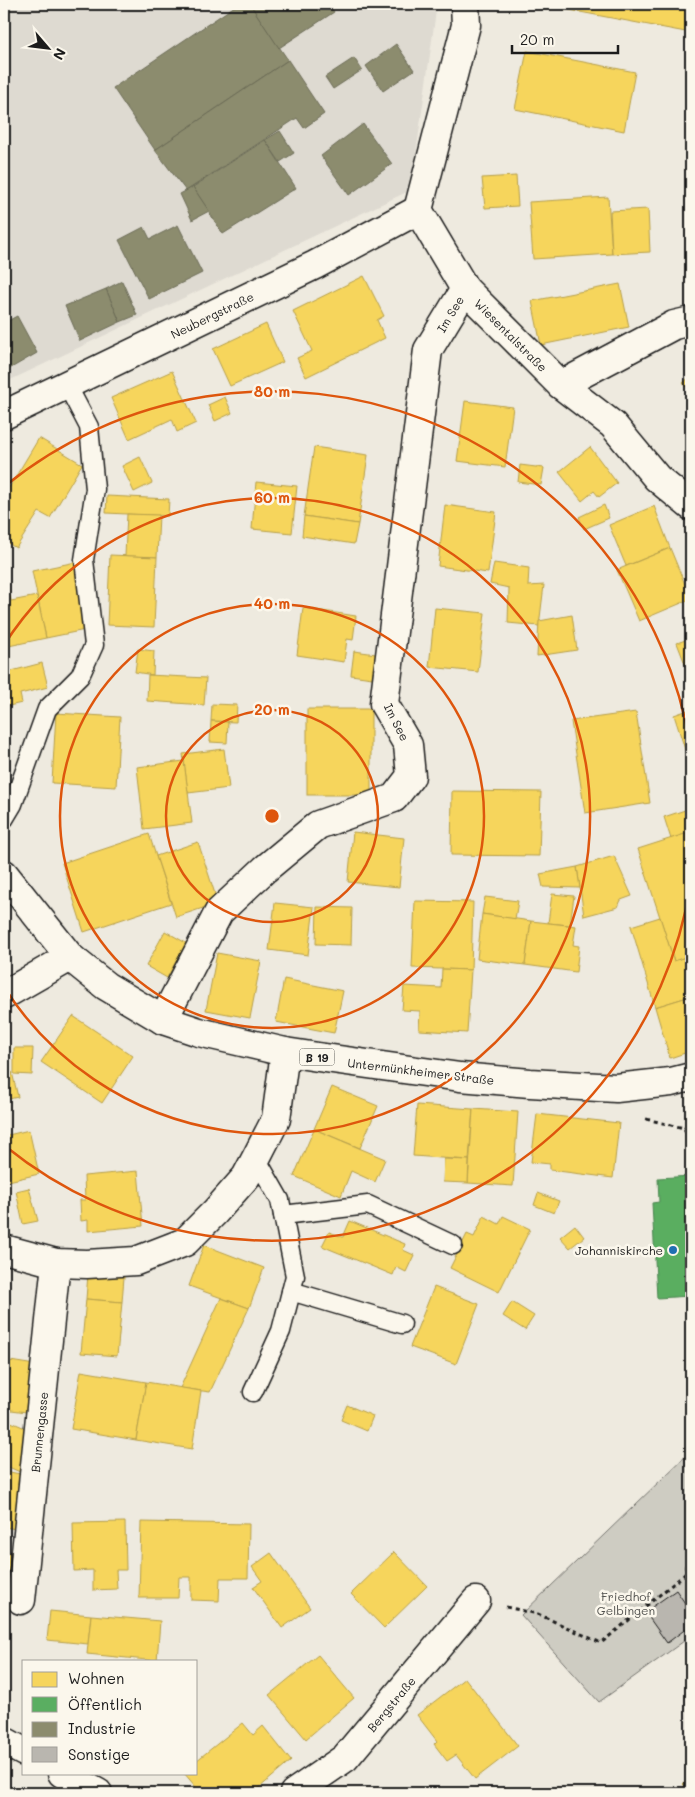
<svg xmlns="http://www.w3.org/2000/svg" width="695" height="1797" viewBox="0 0 695 1797" font-family="Mali,sans-serif">
	<rect width="100%" height="100%" fill="#eeeadf"/>
	<filter id="ink" filterUnits="userSpaceOnUse"><feTurbulence type="fractalNoise" baseFrequency=".02" numOctaves="2"/><feDisplacementMap in="SourceGraphic" scale="10" xChannelSelector="R" yChannelSelector="G"/><feConvolveMatrix kernelMatrix="1 2 1 2 8 2 1 2 1" color-interpolation-filters="sRGB"/></filter>
	<g filter="url(#ink)">
		<path fill="#dedad1" d="M4 4H437L411 190 4 383Z"/>
		<path fill="#ceccc2" stroke="#75746f" d="M691 1451V1636L599 1702 521 1615Z"/>
		<g fill="#f6d55c" stroke="#b59e49">
			<path d="M544 4H691V33L543 5Z"/>
			<path d="M527 51 635 72 624 131 515 109Z"/>
			<path d="M516 176 518 206 485 208 482 178Z"/>
			<path d="M608 197 612 254 533 259 529 202Z"/>
			<path d="M648 209 650 252 612 254 610 211Z"/>
			<path d="M364 276 384 316 377 320 385 338 306 377 297 358 312 351 293 311Z"/>
			<path d="M620 284 629 327 541 345 532 301Z"/>
			<path d="M266 324 283 362 230 386 213 349Z"/>
			<path d="M172 371 196 423 177 432 172 419 129 439 111 398Z"/>
			<path d="M691 376V393L683 383Z"/>
			<path d="M225 397 232 413 215 421 208 405Z"/>
			<path d="M465 401 513 407 505 467 457 461Z"/>
			<path d="M39 438 82 464 50 518 39 512 16 548 6 542 4 546V496Z"/>
			<path d="M314 447 368 455 358 524 304 516Z"/>
			<path d="M590 447 617 483 599 497 594 491 582 501 559 472Z"/>
			<path d="M140 457 152 483 134 492 122 466Z"/>
			<path d="M520 465 544 468 541 485 518 482Z"/>
			<path d="M256 482 297 486 292 533 252 529Z"/>
			<path d="M107 496 169 499 168 516 106 513Z"/>
			<path d="M445 505 496 512 488 573 438 566Z"/>
			<path d="M604 505 609 518 584 529 579 517Z"/>
			<path d="M654 506 670 548 626 566 609 525Z"/>
			<path d="M127 514 159 515 157 557 125 556Z"/>
			<path d="M304 516 358 524 354 544 302 536Z"/>
			<path d="M670 548 691 599 639 621 617 570Z"/>
			<path d="M110 555 157 557 154 627 107 625Z"/>
			<path d="M76 562 90 629 46 638 32 571Z"/>
			<path d="M494 563 529 568 528 586 544 585 539 626 508 623 509 588 490 584Z"/>
			<path d="M8 589 11 601 37 596 46 638 4 647V590Z"/>
			<path d="M303 608 356 616 353 640 347 639 344 662 297 655Z"/>
			<path d="M435 608 485 613 478 672 429 667Z"/>
			<path d="M572 615 577 650 537 656 539 621Z"/>
			<path d="M691 638V679L677 643Z"/>
			<path d="M138 649 154 651 153 675 135 672Z"/>
			<path d="M354 651 376 654 372 678 351 675Z"/>
			<path d="M42 663 48 687 20 694 22 703 4 707V673Z"/>
			<path d="M148 675 206 678 204 705 147 701Z"/>
			<path d="M212 704 237 705 236 722 211 721Z"/>
			<rect x="307" y="709" width="64" height="86"/>
			<path d="M691 709V768L674 715Z"/>
			<path d="M636 712 650 803 585 813 571 721Z"/>
			<path d="M56 713 120 717 116 787 52 783Z"/>
			<path d="M211 721 228 722 227 743 210 742Z"/>
			<path d="M224 749 229 788 188 793 183 754Z"/>
			<path d="M184 761 192 823 144 829 137 767Z"/>
			<path d="M452 791 541 792 539 856 451 855Z"/>
			<path d="M691 808V832L671 839 664 817Z"/>
			<path d="M353 832 404 838 399 887 348 882Z"/>
			<path d="M691 832V955L674 961 638 849Z"/>
			<path d="M149 834 171 903 84 932 62 863Z"/>
			<path d="M198 842 218 903 176 917 156 856Z"/>
			<path d="M614 856 632 896 621 900 618 907 584 916 577 867Z"/>
			<path d="M577 867 580 888 543 887 540 874Z"/>
			<path d="M552 894 574 896 570 925 548 923Z"/>
			<path d="M485 897 518 901 515 919 482 914Z"/>
			<path d="M415 901 473 902 471 970 412 968Z"/>
			<path d="M275 903 314 907 308 955 269 950Z"/>
			<path d="M317 907 352 908 351 945 316 944Z"/>
			<path d="M482 914 531 921 525 965 477 959Z"/>
			<path d="M660 917 674 961 689 956 691 965V996L655 1007 631 926Z"/>
			<path d="M531 921 576 926 573 945 579 946 576 972 525 965Z"/>
			<path d="M165 931 186 943 167 978 146 966Z"/>
			<path d="M217 953 261 961 250 1018 206 1010Z"/>
			<path d="M442 969 471 970 467 1033 419 1030 420 1011 402 1010 404 986 441 988Z"/>
			<path d="M284 979 343 991 334 1033 276 1022Z"/>
			<path d="M691 996V1051L670 1058 655 1007Z"/>
			<path d="M73 1016 133 1056 102 1103 41 1062Z"/>
			<path d="M9 1045 10 1068H4V1046Z"/>
			<path d="M14 1048H33L32 1075 14 1074Z"/>
			<path d="M12 1072 18 1097 4 1100V1074Z"/>
			<path d="M332 1087 378 1106 360 1148 314 1129Z"/>
			<path d="M417 1105 473 1109 469 1160 413 1156Z"/>
			<path d="M473 1109 518 1112 513 1186 468 1183Z"/>
			<path d="M537 1114 619 1123 613 1178 550 1170V1164L531 1162Z"/>
			<path d="M314 1129 385 1159 375 1182 351 1171 341 1196 294 1176Z"/>
			<path d="M29 1130 39 1174 4 1182V1136Z"/>
			<path d="M444 1159 469 1160 468 1183 443 1182Z"/>
			<path d="M138 1171 143 1226 88 1231V1220L81 1221 80 1200H85L84 1176Z"/>
			<path d="M29 1188 38 1221 23 1224 16 1191Z"/>
			<path d="M538 1193 559 1201 554 1213 534 1205Z"/>
			<path d="M484 1216 499 1224 503 1216 530 1229 499 1292 450 1268 467 1234 474 1237Z"/>
			<path d="M350 1221 405 1244 403 1250 414 1255 406 1272 396 1267 393 1275 322 1246 329 1232 343 1237Z"/>
			<path d="M575 1225 584 1237 570 1248 560 1237Z"/>
			<path d="M204 1245 264 1268 249 1308 189 1286Z"/>
			<path d="M88 1274 124 1277 122 1302 86 1299Z"/>
			<path d="M434 1287 479 1304 456 1364 410 1347Z"/>
			<path d="M221 1298 249 1308 210 1392 180 1388Z"/>
			<path d="M86 1299 122 1302 117 1356 81 1353Z"/>
			<path d="M512 1302 534 1316 525 1330 503 1316Z"/>
			<path d="M4 1360 41 1366 34 1413 4 1409Z"/>
			<path d="M81 1371 146 1382 136 1440 71 1429Z"/>
			<path d="M146 1382 201 1391 192 1449 136 1440Z"/>
			<path d="M347 1405 373 1416 367 1431 341 1420Z"/>
			<path d="M4 1419 37 1433 20 1472 4 1465Z"/>
			<path d="M4 1471 26 1475 16 1529 4 1527Z"/>
			<path d="M125 1522 126 1570H116L117 1589 93 1590V1570L74 1571 73 1523Z"/>
			<path d="M141 1522 249 1524 248 1578H220L219 1601 191 1600V1577H179L178 1598H139Z"/>
			<path d="M4 1552 21 1554 16 1591 4 1590Z"/>
			<path d="M394 1552 427 1586 384 1628 351 1594Z"/>
			<path d="M271 1553 310 1608 282 1628 253 1587 262 1581 252 1567Z"/>
			<path d="M50 1611 91 1615 88 1644 47 1640Z"/>
			<path d="M91 1615 160 1621 157 1661 87 1654Z"/>
			<path d="M318 1655 354 1698 306 1739 269 1695Z"/>
			<path d="M465 1678 518 1746 475 1779 456 1755 447 1761 434 1744 437 1741 417 1715Z"/>
			<path d="M243 1723 253 1735 263 1726 291 1761 253 1793H201L184 1773H196V1761Z"/>
			<path d="M691 1777V1793L683 1784Z"/>
		</g>
		<path fill="#5aae61" stroke="#47824c" d="M691 1176V1296L657 1298 652 1203 659 1202 658 1178Z"/>
		<g fill="#8c8c6e" stroke="#6a6a55">
			<path d="M238 4H250L288 60 155 150 113 88Z"/>
			<path d="M250 4H329L334 12 279 48Z"/>
			<path d="M396 44 414 70 383 91 366 66Z"/>
			<path d="M354 58 362 70 333 89 325 77Z"/>
			<path d="M288 60 324 114 304 128 297 118 186 191 155 150Z"/>
			<path d="M363 124 392 164 349 195 321 156Z"/>
			<path d="M280 131 294 153 280 162 265 140Z"/>
			<path d="M265 140 296 188 223 234 193 187Z"/>
			<path d="M193 187 209 211 192 220 180 194Z"/>
			<path d="M178 225 202 273 149 299 119 240 144 227 150 239Z"/>
			<path d="M122 281 137 315 120 322 106 289Z"/>
			<path d="M106 289 120 322 80 341 65 306Z"/>
			<path d="M17 316 37 353 4 372V323Z"/>
		</g>
		<path fill="#b9b6af" stroke="#1c1c1c" d="M676 1590 691 1612V1625L667 1643 645 1612Z"/>
		<g fill="none" stroke-linecap="round" stroke-linejoin="round">
			<defs>
				<g id="service">
					<path d="M4 819 13 804 47 709 80 676 94 645 84 560 95 489 89 427 67 385"/>
					<path d="M283 1215 368 1205 453 1245"/>
					<path d="M291 1291 402 1324"/>
					<path d="M253 1392 281 1331 295 1276 280 1200 256 1158"/>
				</g>
				<g id="minor">
					<path d="M465 4 466 25 418 210 465 289 561 385 613 425 657 478 691 506"/>
					<path d="M561 385 674 325 691 321"/>
					<path d="M4 415 315 265 418 210"/>
					<path d="M4 995 70 957"/>
					<path d="M163 1020 219 912 265 869 318 825 394 798 411 776 408 745 384 704 428 350 465 289"/>
					<path d="M4 1249 56 1263 87 1264 136 1261 185 1242 215 1212 246 1177 256 1158 276 1119 285 1052"/>
					<path d="M21 1600 56 1263"/>
					<path d="M4 1741 24 1752"/>
					<path d="M62 1773 98 1793"/>
					<path d="M294 1793 345 1758 476 1601"/>
				</g>
				<path id="primary" d="M4 874 70 957 106 986 163 1020 199 1032 285 1052 318 1057 460 1077 530 1083 616 1088 671 1082 691 1077"/>
			</defs>
			<use href="#service" stroke="#1c1c1c" stroke-width="21"/>
			<use href="#minor" stroke="#1c1c1c" stroke-width="31"/>
			<use href="#primary" stroke="#1c1c1c" stroke-width="31"/>
			<g stroke="#1c1c1c" stroke-width="3" stroke-dasharray="4 4" stroke-linecap="butt">
				<path d="M646 1119 684 1128 691 1142"/>
				<path d="M684 1128 691 1122"/>
				<path d="M506 1607 538 1614 601 1643 685 1574 691 1528"/>
			</g>
			<use href="#service" stroke="#fbf7ec" stroke-width="18"/>
			<use href="#minor" stroke="#fbf7ec" stroke-width="28"/>
			<use href="#primary" stroke="#fbf7ec" stroke-width="28"/>
		</g>
	</g>
	<g fill="none" stroke="#de560d" stroke-width="2.5">
		<circle cx="272" cy="816" r="106"/>
		<circle cx="272" cy="816" r="212"/>
		<path d="M4 645A318 318 0 1 1 4 987"/>
		<path d="M691 882A424 424 0 0 1 5 1146M5 486A424 424 0 0 1 691 750"/>
	</g>
	<circle fill="#1f6fb2" stroke="#fbf7ec" stroke-width="2" cx="673" cy="1250" r="5"/>
	<g text-anchor="middle" dominant-baseline="central" stroke-width="5" stroke-linejoin="round" paint-order="stroke">
		<rect fill="#fbf7ec" stroke="#5f5e5a" stroke-width="1" x="299.5" y="1048.5" width="35" height="17" rx="4"/>
		<g font-size="11" font-weight="bold" fill="#1c1c1c">
			<text x="317" y="1057">B 19</text>
		</g>
		<g font-size="12" fill="#1c1c1c" stroke="#fbf7ec">
			<text transform="translate(450 314) rotate(-59)">Im See</text>
			<text transform="translate(212 315) rotate(-26)">Neubergstraße</text>
			<text transform="translate(511 335) rotate(45)">Wiesentalstraße</text>
			<text transform="translate(397 722) rotate(63)">Im See</text>
			<text transform="translate(421 1071) rotate(7)">Untermünkheimer Straße</text>
			<text transform="translate(39 1432) rotate(-84)">Brunnengasse</text>
			<text transform="translate(391 1704) rotate(-50)">Bergstraße</text>
		</g>
		<g font-size="12" fill="#1c1c1c" stroke="#fbf7ec" text-anchor="end">
			<text x="663" y="1250">Johanniskirche</text>
		</g>
		<g font-size="12" fill="#51514e" stroke="#fbf7ec">
			<text x="626" y="1596">Friedhof<tspan x="626" dy="14">Gelbingen</tspan></text>
		</g>
	</g>
	<circle cx="272" cy="816" r="8" fill="#de560d" stroke="#fbf7ec" stroke-width="2.5"/>
	<g font-size="15" text-anchor="middle" font-weight="bold" fill="#de560d" stroke="#fbf7ec" stroke-width="5" stroke-linejoin="round" paint-order="stroke">
		<text x="272" y="397">80 m</text>
		<text x="272" y="503">60 m</text>
		<text x="272" y="609">40 m</text>
		<text x="272" y="715">20 m</text>
	</g>
	<rect width="695" height="1797" fill="none" stroke="#fbf7ec" stroke-width="20"/>
	<rect x="10" y="10" width="675" height="1777" fill="none" stroke="#1c1c1c" stroke-width="2" filter="url(#ink)"/>
	<rect x="22" y="1660" width="175" height="115" fill="#fbf7ec" stroke="#a29f99"/>
	<rect x="32" y="1672" width="25" height="15" fill="#f6d55c" stroke="#a29f99"/>
	<text x="68" y="1684" font-size="15" fill="#1c1c1c">Wohnen</text>
	<rect x="32" y="1697" width="25" height="15" fill="#5aae61" stroke="#a29f99"/>
	<text x="68" y="1710" font-size="15" fill="#1c1c1c">Öffentlich</text>
	<rect x="32" y="1722" width="25" height="15" fill="#8c8c6e" stroke="#a29f99"/>
	<text x="68" y="1734" font-size="15" fill="#1c1c1c">Industrie</text>
	<rect x="32" y="1747" width="25" height="15" fill="#b9b6af" stroke="#a29f99"/>
	<text x="68" y="1760" font-size="15" fill="#1c1c1c">Sonstige</text>
	<g transform="translate(48 48) rotate(118)" stroke="#fbf7ec" stroke-width="4" paint-order="stroke">
	<path d="M0-4L9 19L0 12L-9 19Z" fill="#1c1c1c"/>
	<text y="-8" font-size="14" font-weight="bold" text-anchor="middle" fill="#1c1c1c">N</text>
	</g>
	<path d="M512 45v8h106v-8" fill="none" stroke="#1c1c1c" stroke-width="2.5"/>
	<text x="520" y="45" font-size="15" fill="#1c1c1c" stroke="#fbf7ec" stroke-width="4" paint-order="stroke">20 m</text>
</svg>
